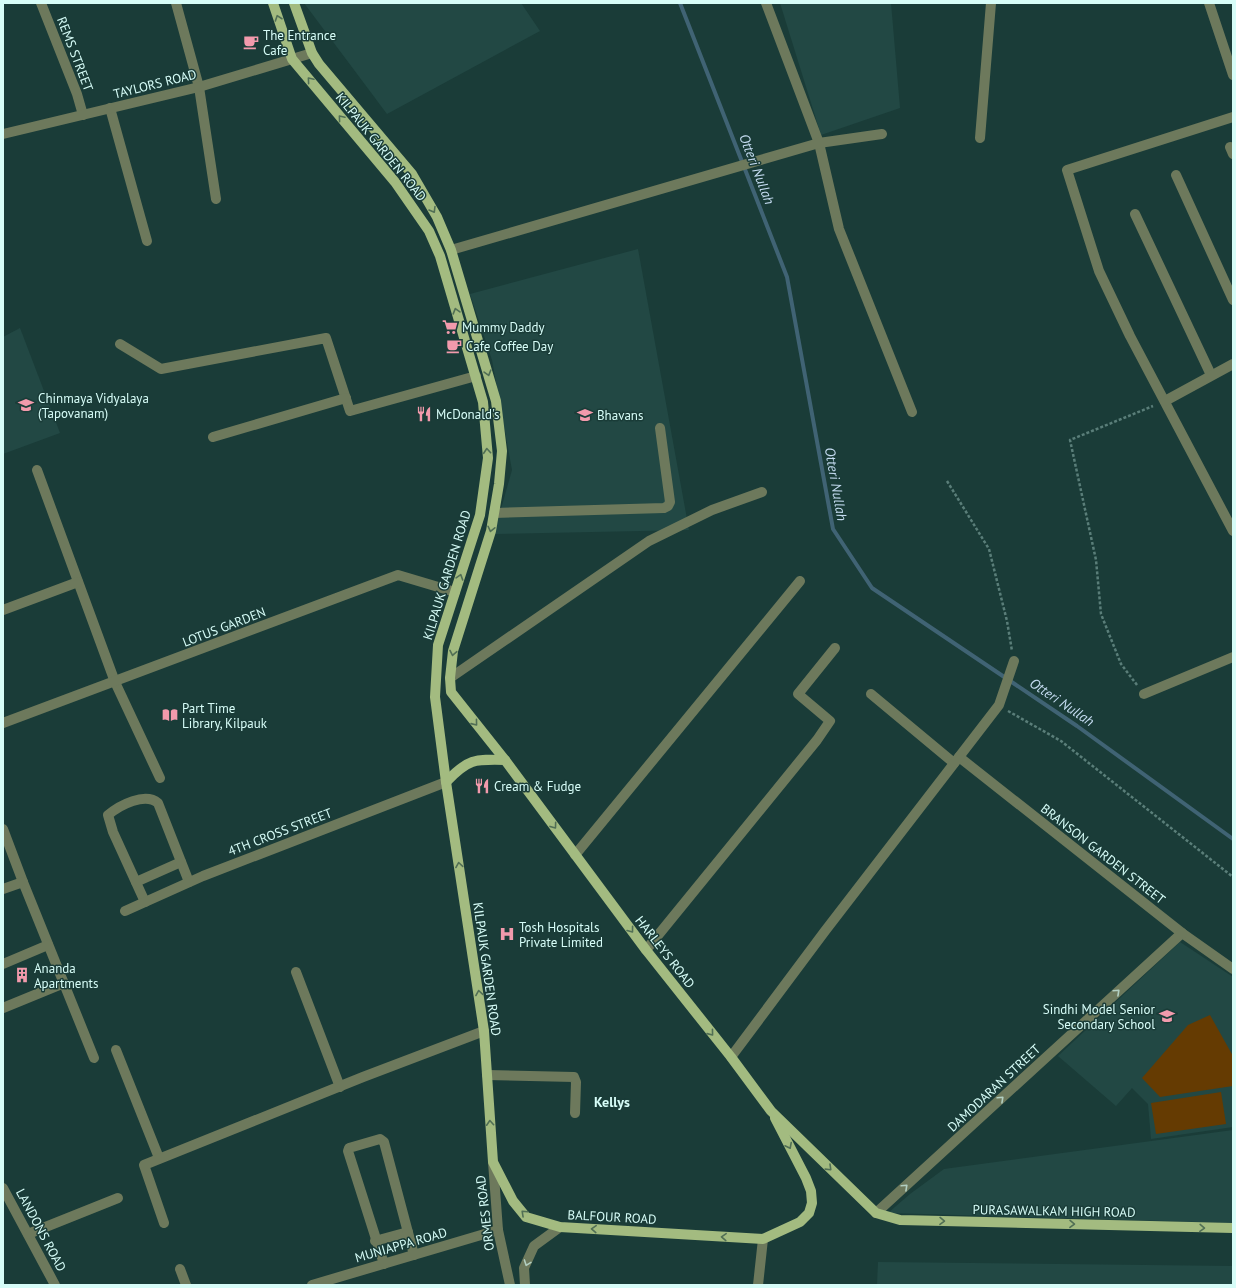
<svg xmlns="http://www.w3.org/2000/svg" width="1236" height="1288" viewBox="0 0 1236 1288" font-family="'PT Sans',sans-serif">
	<rect width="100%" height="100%" fill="#1a3c38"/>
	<g fill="#224844">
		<path d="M304 3H521L540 31 387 114Z"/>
		<path d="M780 3H891L900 108 821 135Z"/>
		<path d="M638 249 689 530 494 534 512 470 492 360 470 294Z"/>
		<path d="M20 328 60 433 3 454V337Z"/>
		<path d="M1180 942 1233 977V1127L1151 1139 1148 1104 1132 1088 1116 1106 1058 1056Z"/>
		<path d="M1233 1130V1223L888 1213 910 1194 944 1169Z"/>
		<path d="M878 1262 1233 1266V1285H877Z"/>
	</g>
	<g fill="#653b02">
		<path d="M1210 1015 1233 1056V1086L1160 1097 1142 1078 1188 1025Z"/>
		<path d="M1221 1092 1226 1124 1156 1134 1151 1103Z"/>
	</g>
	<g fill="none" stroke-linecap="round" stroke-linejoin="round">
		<path stroke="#406374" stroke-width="4" d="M680 3 787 277 833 529 872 588 1077 726 1233 839"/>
		<g stroke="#5a7e79" stroke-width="2.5" stroke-dasharray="3 2" stroke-linecap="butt">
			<path d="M947 481 989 549 1007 621 1012 651"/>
			<path d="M1137 685 1121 664 1101 614 1096 560 1070 440 1153 406"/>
			<path d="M1008 711 1061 741 1233 877"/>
		</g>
		<g stroke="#6d795c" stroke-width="10">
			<path d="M41 3 77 94 83 115"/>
			<path d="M176 3 199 87 216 199"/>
			<path d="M766 3 819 143 839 229 912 412"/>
			<path d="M1209 3 1233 75"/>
			<path d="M110 108 147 241"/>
			<path d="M1233 117 1067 170 1099 271 1130 336 1233 531"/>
			<path d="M3 134 199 87 312 53"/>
			<path d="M980 138 991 3"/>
			<path d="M1230 147 1233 154"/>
			<path d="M1176 175 1233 300"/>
			<path d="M1135 214 1211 375"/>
			<path d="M451 250 819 143 882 134"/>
			<path d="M120 344 161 369 326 338 350 411 476 376"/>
			<path d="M1165 401 1233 364"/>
			<path d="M213 437 346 398"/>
			<path d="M37 470 115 682 160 778"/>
			<path d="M494 513 664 508 668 506 670 502 660 428"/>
			<path d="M3 610 78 582"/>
			<path d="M450 678 649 541 712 510 762 492"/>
			<path d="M871 694 954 763"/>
			<path d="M1144 694 1233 657"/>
			<path d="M3 723 398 575 455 592"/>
			<path d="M959 757 1182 933 1233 969"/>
			<path d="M3 829 23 882"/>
			<path d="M575 855 800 581"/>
			<path d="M136 882 181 862"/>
			<path d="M3 889 23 882 94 1058"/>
			<path d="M145 902 113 832 108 815C120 805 145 792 158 803L189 882"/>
			<path d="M125 911 203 876 446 782"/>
			<path d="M646 950 817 740 830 721 798 694 835 648"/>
			<path d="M3 964 48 945"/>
			<path d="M296 972 340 1087"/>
			<path d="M3 1008 64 983"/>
			<path d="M116 1050 159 1158"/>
			<path d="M731 1057 825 931 999 705 1014 661"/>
			<path d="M487 1075 574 1077 576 1082 575 1113"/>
			<path d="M493 1162 498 1230 510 1285"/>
			<path d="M3 1188 55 1285"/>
			<path d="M876 1213 1182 933"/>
			<path d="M164 1223 144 1165 363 1077 484 1031"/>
			<path d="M28 1234 118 1198"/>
			<path d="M375 1241 408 1232"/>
			<path d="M384 1264 348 1151 349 1148 380 1139 384 1142 414 1255"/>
			<path d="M180 1269 186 1285"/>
			<path d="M312 1285 498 1230"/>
			<path d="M525 1285 524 1268 534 1246 560 1227"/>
			<path d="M758 1285 763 1239"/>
		</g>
		<g stroke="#a3bb80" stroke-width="10">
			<path d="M273 3 292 59 395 182 429 231 440 256 483 402 488 458 480 515 438 645 435 697 446 782 484 1031 493 1162 513 1201 526 1217 560 1227 763 1239 800 1222 809 1213 812 1203 811 1191 806 1178 775 1118"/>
			<path d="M294 3 312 53 319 64 412 174 437 217 451 250 496 401 502 451 499 484 491 531 453 651 450 678 451 692 505 760 646 950 731 1057 771 1111 876 1213 900 1220 1233 1228"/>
			<path d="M446 782C468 759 474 759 505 760"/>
		</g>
	</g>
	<defs><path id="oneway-chevron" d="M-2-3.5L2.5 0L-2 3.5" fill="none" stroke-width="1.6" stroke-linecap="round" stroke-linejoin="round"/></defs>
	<g stroke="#516f55">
		<use href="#oneway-chevron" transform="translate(278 18) rotate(-109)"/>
		<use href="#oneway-chevron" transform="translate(310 80) rotate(-130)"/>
		<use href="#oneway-chevron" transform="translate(341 118) rotate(-130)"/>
		<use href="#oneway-chevron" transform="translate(433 210) rotate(59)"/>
		<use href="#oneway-chevron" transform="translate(456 311) rotate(-106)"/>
		<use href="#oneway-chevron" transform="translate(488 373) rotate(74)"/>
		<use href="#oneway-chevron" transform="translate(487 451) rotate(-95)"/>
		<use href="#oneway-chevron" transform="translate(491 529) rotate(103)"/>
		<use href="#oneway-chevron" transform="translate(460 577) rotate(-72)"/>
		<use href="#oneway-chevron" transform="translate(453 653) rotate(101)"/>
		<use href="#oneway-chevron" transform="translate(475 723) rotate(51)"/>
		<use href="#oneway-chevron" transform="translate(554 826) rotate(54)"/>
		<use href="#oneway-chevron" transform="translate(459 865) rotate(-99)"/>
		<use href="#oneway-chevron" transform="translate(631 930) rotate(53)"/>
		<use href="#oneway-chevron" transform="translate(479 993) rotate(-99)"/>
		<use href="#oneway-chevron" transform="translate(711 1033) rotate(51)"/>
		<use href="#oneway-chevron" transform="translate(490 1123) rotate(-94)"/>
		<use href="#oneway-chevron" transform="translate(789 1146) rotate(63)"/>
		<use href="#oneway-chevron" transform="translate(829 1168) rotate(44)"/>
		<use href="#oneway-chevron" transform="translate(524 1213) rotate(-137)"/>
		<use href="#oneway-chevron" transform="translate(942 1221) rotate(1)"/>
		<use href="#oneway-chevron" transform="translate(1072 1224) rotate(1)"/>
		<use href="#oneway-chevron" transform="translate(1202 1228) rotate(2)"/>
		<use href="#oneway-chevron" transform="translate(594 1229) rotate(-177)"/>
		<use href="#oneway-chevron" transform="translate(724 1237) rotate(-177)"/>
	</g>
	<g stroke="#b2cfc1">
		<use href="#oneway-chevron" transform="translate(1117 992) rotate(-43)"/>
		<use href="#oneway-chevron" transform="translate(1001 1099) rotate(-43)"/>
		<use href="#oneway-chevron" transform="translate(905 1187) rotate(-43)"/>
		<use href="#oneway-chevron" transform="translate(527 1263) rotate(110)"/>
	</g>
	<defs>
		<symbol id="cafe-bare" viewBox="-9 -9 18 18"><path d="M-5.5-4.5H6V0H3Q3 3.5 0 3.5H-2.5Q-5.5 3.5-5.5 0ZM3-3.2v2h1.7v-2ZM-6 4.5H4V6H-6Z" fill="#f29aac" stroke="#1a3c38" stroke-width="2.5" paint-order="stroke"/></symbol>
		<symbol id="supermarket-bare" viewBox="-9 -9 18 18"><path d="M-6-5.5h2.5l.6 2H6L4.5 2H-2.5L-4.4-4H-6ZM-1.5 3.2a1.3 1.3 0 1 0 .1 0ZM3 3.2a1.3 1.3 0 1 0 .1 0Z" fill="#f29aac" stroke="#1a3c38" stroke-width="2.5" paint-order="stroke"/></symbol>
		<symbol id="school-bare" viewBox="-9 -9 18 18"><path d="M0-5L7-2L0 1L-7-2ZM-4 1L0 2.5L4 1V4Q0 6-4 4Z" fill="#f29aac" stroke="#1a3c38" stroke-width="2.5" paint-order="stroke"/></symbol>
		<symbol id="restaurant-bare" viewBox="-9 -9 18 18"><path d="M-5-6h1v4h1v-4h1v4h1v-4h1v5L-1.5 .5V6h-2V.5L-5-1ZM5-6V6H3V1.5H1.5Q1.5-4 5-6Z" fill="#f29aac" stroke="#1a3c38" stroke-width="2.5" paint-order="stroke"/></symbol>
		<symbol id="library-bare" viewBox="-9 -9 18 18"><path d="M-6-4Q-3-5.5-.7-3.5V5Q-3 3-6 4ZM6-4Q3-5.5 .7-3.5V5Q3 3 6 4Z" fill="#f29aac" stroke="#1a3c38" stroke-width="2.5" paint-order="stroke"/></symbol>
		<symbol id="hospital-bare" viewBox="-9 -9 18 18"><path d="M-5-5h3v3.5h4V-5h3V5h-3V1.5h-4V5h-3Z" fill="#f29aac" stroke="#1a3c38" stroke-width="2.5" paint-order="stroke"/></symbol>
		<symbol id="building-bare" viewBox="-9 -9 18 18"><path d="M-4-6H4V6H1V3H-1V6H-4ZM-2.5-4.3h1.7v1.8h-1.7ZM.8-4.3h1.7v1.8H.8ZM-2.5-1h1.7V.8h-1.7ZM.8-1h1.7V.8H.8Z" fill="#f29aac" stroke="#1a3c38" stroke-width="2.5" paint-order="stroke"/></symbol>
	</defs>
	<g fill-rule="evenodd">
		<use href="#cafe-bare" x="240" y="31" width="22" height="22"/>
		<use href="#supermarket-bare" x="439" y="316" width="22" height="22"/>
		<use href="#cafe-bare" x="443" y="335" width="22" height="22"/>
		<use href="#school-bare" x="15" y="394" width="22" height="22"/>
		<use href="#restaurant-bare" x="413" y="403" width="22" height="22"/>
		<use href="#school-bare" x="574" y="404" width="22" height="22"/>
		<use href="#library-bare" x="159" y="704" width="22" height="22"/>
		<use href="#restaurant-bare" x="471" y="775" width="22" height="22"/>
		<use href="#hospital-bare" x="496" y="923" width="22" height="22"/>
		<use href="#building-bare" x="11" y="964" width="22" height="22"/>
		<use href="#school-bare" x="1156" y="1005" width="22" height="22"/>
	</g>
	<g text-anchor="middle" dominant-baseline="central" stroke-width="3" stroke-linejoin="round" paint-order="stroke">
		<g font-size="13" fill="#d7fdf8" stroke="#1a3c38" text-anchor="start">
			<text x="263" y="35">The Entrance<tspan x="263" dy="15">Cafe</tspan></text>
			<text x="462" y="327">Mummy Daddy</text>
			<text x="466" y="346">Cafe Coffee Day</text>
			<text x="38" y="398">Chinmaya Vidyalaya<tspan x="38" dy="15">(Tapovanam)</tspan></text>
			<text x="436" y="414">McDonald's</text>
			<text x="597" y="415">Bhavans</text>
			<text x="182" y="708">Part Time<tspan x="182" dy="15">Library, Kilpauk</tspan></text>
			<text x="494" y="786">Cream &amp; Fudge</text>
			<text x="519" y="927">Tosh Hospitals<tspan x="519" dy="15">Private Limited</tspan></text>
			<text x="34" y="968">Ananda<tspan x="34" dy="15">Apartments</tspan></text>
			<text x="1155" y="1009" text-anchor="end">Sindhi Model Senior<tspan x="1155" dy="15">Secondary School</tspan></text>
		</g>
		<g font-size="13" fill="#d7fdf8" stroke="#1a3c38">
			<text transform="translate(75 54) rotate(69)">REMS STREET</text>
			<text transform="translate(155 84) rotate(-14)">TAYLORS ROAD</text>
			<text transform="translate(381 147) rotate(51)">KILPAUK GARDEN ROAD</text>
			<text transform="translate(447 575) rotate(-73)">KILPAUK GARDEN ROAD</text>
			<text transform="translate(224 627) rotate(-21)">LOTUS GARDEN</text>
			<text transform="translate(280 832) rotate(-21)">4TH CROSS STREET</text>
			<text transform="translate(1103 854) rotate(38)">BRANSON GARDEN STREET</text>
			<text transform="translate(665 952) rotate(52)">HARLEYS ROAD</text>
			<text transform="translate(487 969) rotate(82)">KILPAUK GARDEN ROAD</text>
			<text transform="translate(994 1088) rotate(-43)">DAMODARAN STREET</text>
			<text transform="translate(1054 1211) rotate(1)">PURASAWALKAM HIGH ROAD</text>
			<text transform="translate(485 1213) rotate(-97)">ORMES ROAD</text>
			<text transform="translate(612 1217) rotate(3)">BALFOUR ROAD</text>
			<text transform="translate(41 1230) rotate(62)">LANDONS ROAD</text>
			<text transform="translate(401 1245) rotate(-16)">MUNIAPPA ROAD</text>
		</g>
		<g font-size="14" font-style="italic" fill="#c4dbf0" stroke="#1a3c38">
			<text transform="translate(757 169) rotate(69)">Otteri Nullah</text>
			<text transform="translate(836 484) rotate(80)">Otteri Nullah</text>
			<text transform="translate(1062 702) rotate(34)">Otteri Nullah</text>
		</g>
		<g font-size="14" font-weight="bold" fill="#d7fdf8" stroke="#1a3c38">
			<text x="612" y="1102">Kellys</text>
		</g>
	</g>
	<rect width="1236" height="1288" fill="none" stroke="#d7fdf8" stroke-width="8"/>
</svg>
